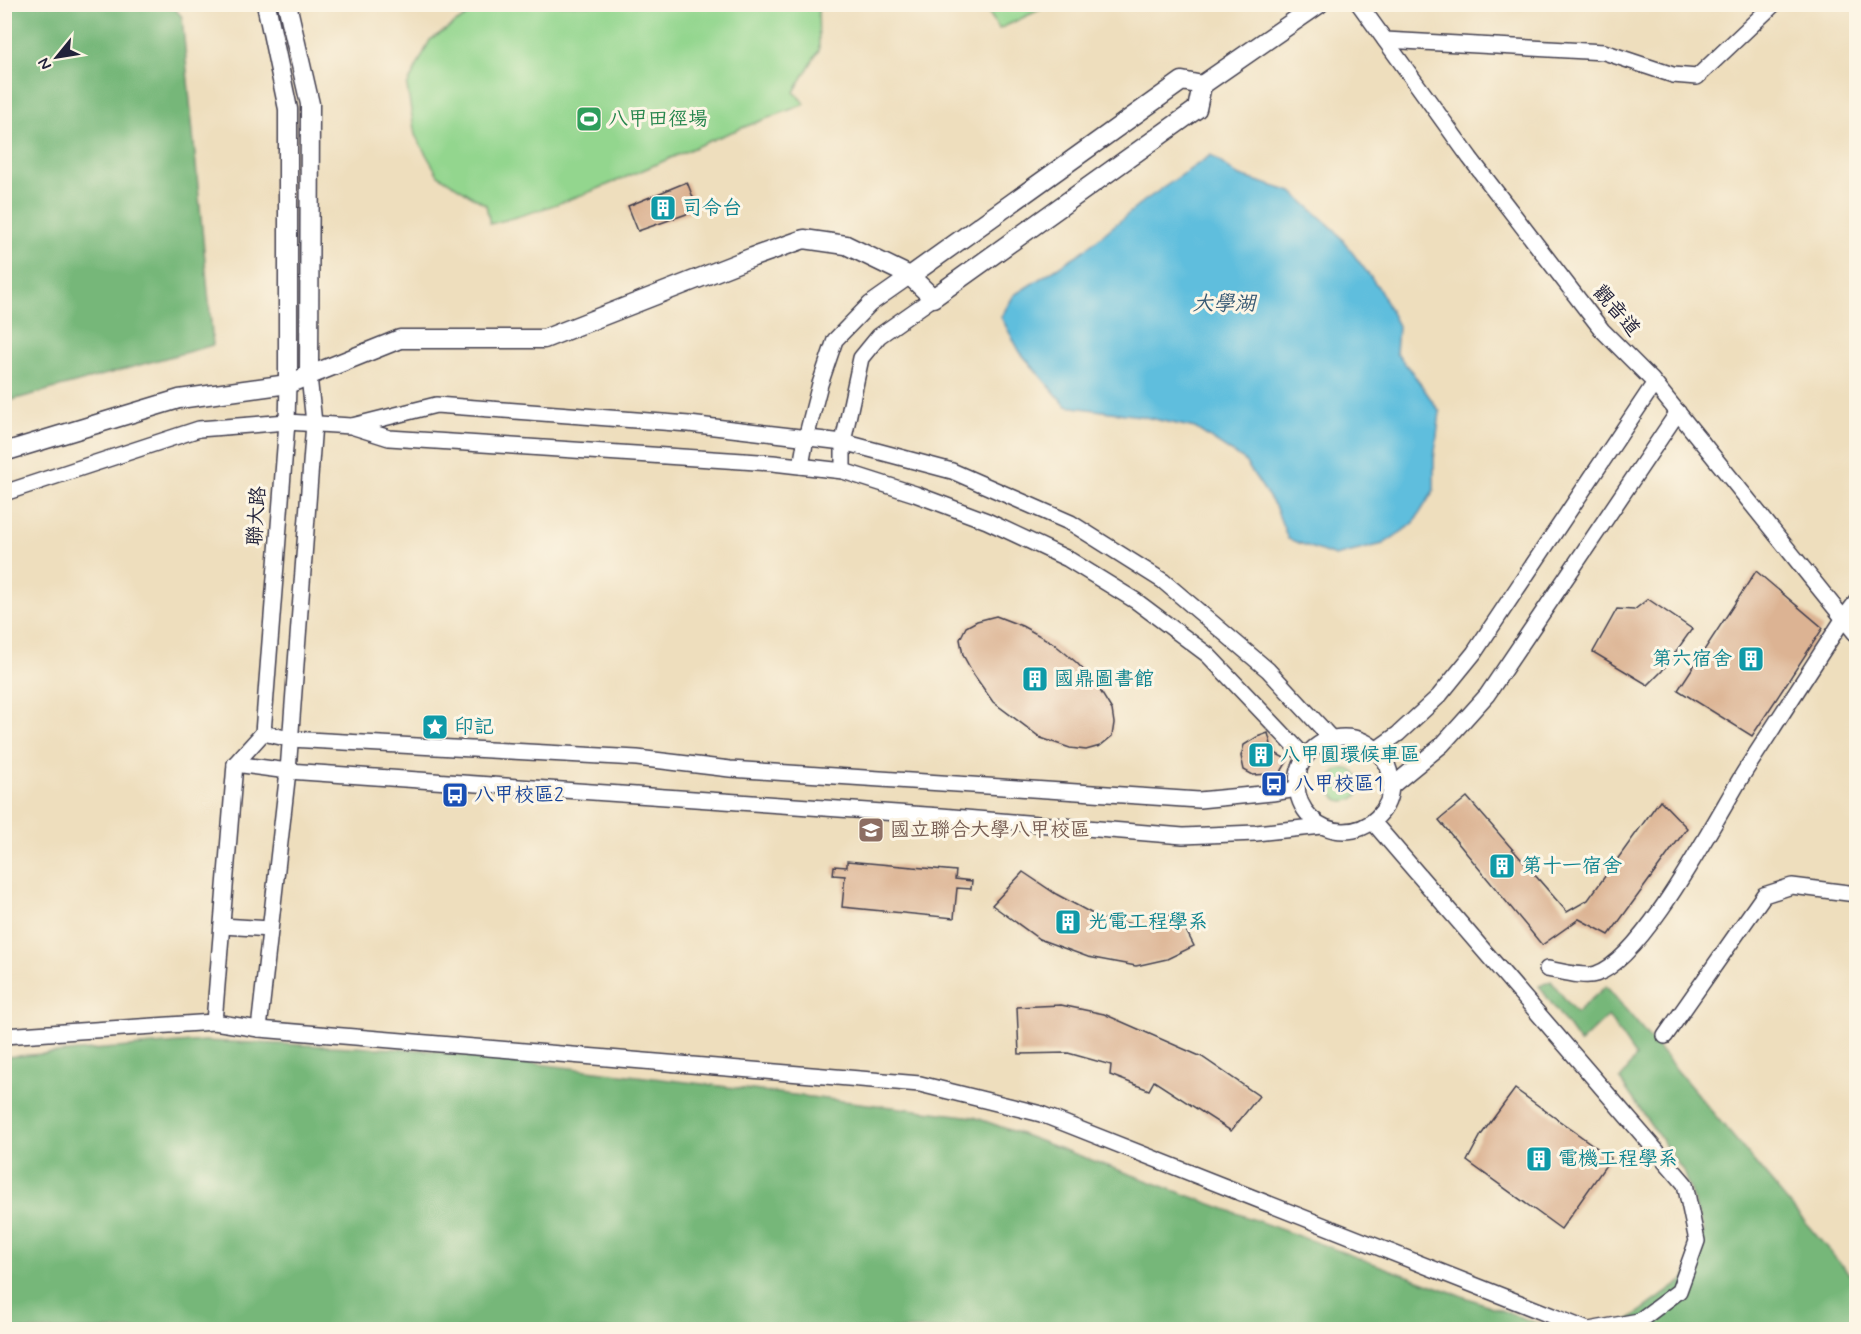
<svg xmlns="http://www.w3.org/2000/svg" width="1861" height="1334" viewBox="0 0 1861 1334" font-family="Mynerve,'LXGW WenKai TC',sans-serif">
	<rect width="100%" height="100%" fill="#fcf5e5"/>
	<filter id="ink" filterUnits="userSpaceOnUse"><feTurbulence type="fractalNoise" baseFrequency=".0167" numOctaves="2"/><feDisplacementMap in="SourceGraphic" scale="12" xChannelSelector="R" yChannelSelector="G"/><feConvolveMatrix kernelMatrix="1 2 1 2 8 2 1 2 1" color-interpolation-filters="sRGB"/></filter>
	<filter id="wash" filterUnits="userSpaceOnUse"><feTurbulence type="fractalNoise" baseFrequency=".008" numOctaves="4" result="noise"/><feDisplacementMap in="SourceGraphic" scale="24" xChannelSelector="R" yChannelSelector="G"/><feGaussianBlur stdDeviation="1.35" result="paint"/><feColorMatrix in="noise" values="0 0 0 0 0 0 0 0 0 0 0 0 0 0 0 0 0 1.4 0 .05"/><feComposite in="paint" operator="in"/></filter>
	<g filter="url(#wash)">
		<rect width="100%" height="100%" fill="#eedebd"/>
		<g fill="#93d68e" stroke="#5a7c64" stroke-width="1.5">
			<path d="M466 5H818L819 50 794 92 805 104C772 117 739 128 707 142 636 173 565 206 490 224L486 205 438 175 415 135 407 86 430 40 471 13Z"/>
			<path d="M984 5H1050L999 29Z"/>
			<circle cx="1345" cy="785" r="16"/>
		</g>
		<g fill="#76b779" stroke="#4c6c5a" stroke-width="1.5">
			<path d="M5 4 172 5 182 17 213 345 5 402Z"/>
			<path d="M1551 981 1576 1013 1606 986 1848 1273 1856 1277V1329H1616L1685 1279 1704 1231 1683 1171 1620 1080 1636 1057 1608 1016 1580 1043 1539 986Z"/>
			<path d="M204 1041 424 1050 974 1117 1536 1323 1565 1329 5 1330V1057Z"/>
		</g>
		<path fill="#5fbedd" stroke="#40708c" stroke-width="1.5" d="M1211 155 1237 175 1292 192 1336 231 1378 287 1398 326 1396 353 1412 372 1440 412 1434 460V490L1413 524 1383 544 1335 556 1288 539 1275 506 1244 460 1195 428 1140 416 1066 406 1020 352 1001 317 1014 295 1082 252 1144 201Z"/>
		<g id="blocks">
			<g fill="#dcb393">
				<path d="M687 182 698 210 638 231 628 206Z"/>
				<path d="M1756 571 1823 628 1752 736 1678 690Z"/>
				<path d="M1648 599 1692 629 1662 671 1648 685 1593 652 1617 609 1634 610Z"/>
				<path d="M996 616 1022 626 1053 643 1077 663 1096 684 1112 710 1114 723 1112 736 1100 746 1086 750 1070 748 1041 738 993 702 974 675 963 655 960 639 966 627 977 621Z"/>
				<path d="M1268 733 1273 752 1288 760 1282 770 1281 777 1270 774 1253 775 1244 770 1241 756 1244 745 1257 737Z"/>
				<path d="M1467 797 1567 912 1588 900 1660 800 1687 828 1609 935 1579 919 1542 945 1439 820Z"/>
				<path d="M847 861 956 871 955 879 972 881 971 889 957 888 954 918 842 907 845 876 833 875 834 866 847 867Z"/>
				<path d="M1023 872 1056 894 1102 919 1139 925 1177 913 1194 946 1167 959 1136 966 1088 957 1039 939 992 905Z"/>
				<path d="M1061 1005 1104 1014 1202 1057 1259 1096 1231 1131 1154 1081 1149 1090 1110 1075 1111 1065 1068 1053 1019 1054 1017 1007Z"/>
				<path d="M1515 1089 1611 1158 1561 1229 1467 1161 1481 1135Z"/>
			</g>
		</g>
	</g>
	<g filter="url(#ink)">
		<use href="#blocks" fill-opacity="0" stroke="#413e4e" stroke-width="1.5"/>
		<g fill="none" stroke-linecap="round" stroke-linejoin="round">
			<defs>
				<g id="minor">
					<path d="M1359 4 1470 158 1602 330 1651 379 1856 634"/>
					<path d="M1385 40 1604 52 1673 75 1697 77 1774 4"/>
					<path d="M352 426 436 405 689 424 843 442 952 471 1071 523 1163 581 1268 670 1331 738"/>
					<path d="M801 466 806 438 820 384 835 340 870 304 910 276"/>
					<path d="M843 471V442L861 358 879 336 933 298"/>
					<path d="M4 493 199 429 287 422 351 426 389 438 773 463 843 471 915 494 987 521 1068 559 1136 601 1208 655 1305 757"/>
					<path d="M263 733 290 739 637 758 730 769 1199 800 1272 793 1297 789"/>
					<circle cx="1344" cy="784" r="47"/>
					<path d="M1377 749 1398 734 1439 696 1474 653 1654 384"/>
					<path d="M235 764 288 771 941 816 1183 836 1256 833 1322 826"/>
					<path d="M1392 786 1442 745 1487 695 1678 412"/>
					<path d="M1373 822 1685 1184 1697 1241 1679 1291 1639 1321 1589 1330"/>
					<path d="M222 926 270 929"/>
					<path d="M1547 969C1560 971 1584 978 1596 974 1644 959 1717 816 1745 771 1778 720 1811 669 1844 618L1856 602"/>
					<path d="M214 1022 235 764 263 733 287 422 288 384"/>
					<path d="M259 1029 288 771 314 423 309 376"/>
					<path d="M4 1036 214 1022 259 1029 920 1084 1041 1114 1588 1330"/>
					<path d="M1665 1036 1764 895 1792 886 1856 894"/>
				</g>
				<g id="tertiary">
					<path d="M266 4 288 109V384"/>
					<path d="M287 4 310 104 309 376"/>
					<path d="M1202 85 1319 4"/>
					<path d="M4 452 179 399 288 384 400 339H544L753 257 804 239 846 245 910 276 933 298 1197 109 1202 85 1182 81 910 276"/>
				</g>
			</defs>
			<use href="#minor" stroke="#413e4e" stroke-width="18"/>
			<use href="#tertiary" stroke="#413e4e" stroke-width="21"/>
			<use href="#minor" stroke="#fff" stroke-width="15"/>
			<use href="#tertiary" stroke="#fff" stroke-width="18"/>
		</g>
	</g>
	<defs>
		<symbol id="stadium-square" viewBox="-11 -11 22 22"><rect x="-9" y="-9" width="18" height="18" rx="4" fill="#2e9e5b" stroke="#fcf5e5"/><path d="M0-5a6.5 5 0 1 0 0 10a6.5 5 0 1 0 0-10ZM-3.5-1.8h7v3.6h-7Z" fill="#fff"/></symbol>
		<symbol id="building-square" viewBox="-11 -11 22 22"><rect x="-9" y="-9" width="18" height="18" rx="4" fill="#0f9aa8" stroke="#fcf5e5"/><path d="M-4-6H4V6H1V3H-1V6H-4ZM-2.5-4.3h1.7v1.8h-1.7ZM.8-4.3h1.7v1.8H.8ZM-2.5-1h1.7V.8h-1.7ZM.8-1h1.7V.8H.8Z" fill="#fff"/></symbol>
		<symbol id="sight-square" viewBox="-11 -11 22 22"><rect x="-9" y="-9" width="18" height="18" rx="4" fill="#0f9aa8" stroke="#fcf5e5"/><path d="M0-6L1.8-2.2L6-1.7L2.9 1.2L3.7 5.4L0 3.3L-3.7 5.4L-2.9 1.2L-6-1.7L-1.8-2.2Z" fill="#fff"/></symbol>
		<symbol id="bus-square" viewBox="-11 -11 22 22"><rect x="-9" y="-9" width="18" height="18" rx="4" fill="#1a4fb4" stroke="#fcf5e5"/><path d="M-5-6H5V4H4V6H2V4H-2V6H-4V4H-5ZM-3.5-4V0h7V-4ZM-3.5 1.2v1.5H-2V1.2ZM2 1.2v1.5H3.5V1.2Z" fill="#fff"/></symbol>
		<symbol id="university-square" viewBox="-11 -11 22 22"><rect x="-9" y="-9" width="18" height="18" rx="4" fill="#8d6e63" stroke="#fcf5e5"/><path d="M0-5L7-2L0 1L-7-2ZM-4 1L0 2.5L4 1V4Q0 6-4 4Z" fill="#fff"/></symbol>
	</defs>
	<g fill-rule="evenodd">
		<use href="#stadium-square" x="574" y="104" width="30" height="30"/>
		<use href="#building-square" x="648" y="193" width="30" height="30"/>
		<use href="#building-square" x="1736" y="644" width="30" height="30"/>
		<use href="#building-square" x="1020" y="664" width="30" height="30"/>
		<use href="#sight-square" x="420" y="712" width="30" height="30"/>
		<use href="#building-square" x="1246" y="740" width="30" height="30"/>
		<use href="#bus-square" x="1259" y="769" width="30" height="30"/>
		<use href="#bus-square" x="440" y="780" width="30" height="30"/>
		<use href="#university-square" x="856" y="815" width="30" height="30"/>
		<use href="#building-square" x="1487" y="851" width="30" height="30"/>
		<use href="#building-square" x="1053" y="907" width="30" height="30"/>
		<use href="#building-square" x="1524" y="1144" width="30" height="30"/>
	</g>
	<g text-anchor="middle" dominant-baseline="central" stroke-width="6" stroke-linejoin="round" paint-order="stroke">
		<g font-size="20" fill="#27864d" stroke="#fcf5e5" text-anchor="start">
			<text x="608" y="119">八甲田徑場</text>
		</g>
		<g font-size="20" fill="#0d838f" stroke="#fcf5e5" text-anchor="start">
			<text x="682" y="208">司令台</text>
			<text x="1732" y="659" text-anchor="end">第六宿舍</text>
			<text x="1054" y="679">國鼎圖書館</text>
			<text x="454" y="727">印記</text>
			<text x="1280" y="755">八甲圓環候車區</text>
			<text x="1522" y="866">第十一宿舍</text>
			<text x="1088" y="922">光電工程學系</text>
			<text x="1558" y="1159">電機工程學系</text>
		</g>
		<g font-size="20" fill="#22223b" stroke="#fcf5e5">
			<text transform="translate(1616 311) rotate(49)">觀音道</text>
			<text transform="translate(257 516) rotate(-86)">聯大路</text>
		</g>
		<g font-size="20" fill="#164399" stroke="#fcf5e5" text-anchor="start">
			<text x="1294" y="784">八甲校區1</text>
			<text x="474" y="795">八甲校區2</text>
		</g>
		<g font-size="20" fill="#785e54" stroke="#fcf5e5" text-anchor="start">
			<text x="890" y="830">國立聯合大學八甲校區</text>
		</g>
		<g font-size="21" font-style="italic" fill="#375974" stroke="#fcf5e5">
			<text x="1224" y="304">大學湖</text>
		</g>
	</g>
	<rect width="1861" height="1334" fill="none" stroke="#fcf5e5" stroke-width="24"/>
	<g transform="translate(57 57) rotate(240)" stroke="#fcf5e5" stroke-width="4.5" paint-order="stroke">
	<path d="M0-4.5L10 22L0 15L-10 22Z" fill="#22223b"/>
	<text y="-9" font-size="16" font-weight="bold" text-anchor="middle" fill="#22223b">N</text>
	</g>
</svg>
